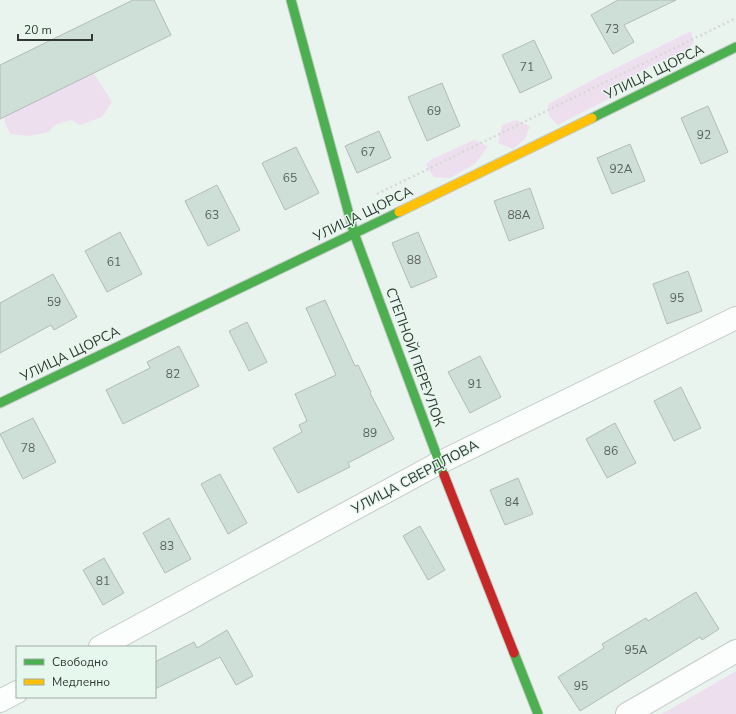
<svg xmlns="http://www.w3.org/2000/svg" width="736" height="714" viewBox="0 0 736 714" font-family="'Nunito Sans',sans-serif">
	<rect width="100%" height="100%" fill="#eaf4ef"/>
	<g fill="#eedfee">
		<path d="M691 31 694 43 686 50 652 65 617 85 616 95 558 125 549 116 548 104 600 76Z"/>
		<path d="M90 67 112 102 102 117 80 125 71 120 55 125 48 132 30 136 10 134 4 120 12 105Z"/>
		<path d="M516 120 530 126 525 139 513 149 498 143 502 125Z"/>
		<path d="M474 140 488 146 475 164 450 178 434 177 426 165 432 159Z"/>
		<path d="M736 671V714H662Z"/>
	</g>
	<g fill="#cddfd6" stroke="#b3bbb7">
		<path d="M133 0H154L171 35 0 119V65Z"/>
		<path d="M618 0H676L624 25 634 42 613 54 591 15Z"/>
		<path d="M534 40 552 78 520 93 502 55Z"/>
		<path d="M442 83 460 126 427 141 408 97Z"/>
		<path d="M708 106 728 152 701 164 681 118Z"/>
		<path d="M379 131 391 158 357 173 345 146Z"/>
		<path d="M630 144 645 181 612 194 597 158Z"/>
		<path d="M296 147 319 193 285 210 262 163Z"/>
		<path d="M217 185 240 230 208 246 185 201Z"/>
		<path d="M530 188 544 228 509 241 494 201Z"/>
		<path d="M120 232 142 274 107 292 85 251Z"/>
		<path d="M418 232 437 277 411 288 392 243Z"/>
		<path d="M688 271 702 311 667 324 653 284Z"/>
		<path d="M53 274 77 317 54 330 51 325 0 353V303Z"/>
		<path d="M325 300 355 366 358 365 371 392 370 393 394 439 348 463 350 467 298 493 273 448 302 432 299 425 307 421 295 394 336 375 306 308Z"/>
		<path d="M247 322 267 362 249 371 229 331Z"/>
		<path d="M179 346 199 386 123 424 106 390 150 368 147 362Z"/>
		<path d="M480 356 501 397 470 413 448 372Z"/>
		<path d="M681 387 701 428 674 441 654 401Z"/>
		<path d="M33 418 56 462 23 479 0 434Z"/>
		<path d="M615 423 636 463 607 478 586 439Z"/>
		<path d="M220 474 247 523 228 534 201 484Z"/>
		<path d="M518 478 533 514 505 525 490 490Z"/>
		<path d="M169 518 191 559 165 573 143 533Z"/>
		<path d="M420 526 445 570 428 580 403 536Z"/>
		<path d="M104 558 124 593 103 605 83 570Z"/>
		<path d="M696 592 719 629 702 640 700 637 580 711 558 677 604 648 602 644 646 618 648 621Z"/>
		<path d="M227 630 253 676 236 685 220 657 155 689V662L194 642 197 648Z"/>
	</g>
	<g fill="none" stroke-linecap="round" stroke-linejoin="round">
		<defs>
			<g id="street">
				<path d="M100 647 439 463 736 318"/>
				<path d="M0 701 17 692"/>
				<path d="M627 714 736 651"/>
			</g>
			<g id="fast">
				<path d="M291 0 354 233 444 475"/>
				<path d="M592 118 736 47"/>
				<path d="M0 403 399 212"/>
				<path d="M514 653 538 714"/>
			</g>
			<path id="slow" d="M399 212 592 118"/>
			<path id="jam" d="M444 475 514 653"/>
		</defs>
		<use href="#street" stroke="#c3cac6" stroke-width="24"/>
		<use href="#fast" stroke="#c3cac6" stroke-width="11"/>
		<use href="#slow" stroke="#c3cac6" stroke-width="11"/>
		<use href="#jam" stroke="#c3cac6" stroke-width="11"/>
		<path stroke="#d6d8d7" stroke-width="2.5" stroke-dasharray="2 3" stroke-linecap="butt" d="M377 194 736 18"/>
		<use href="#street" stroke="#fcfdfd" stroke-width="22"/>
		<use href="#fast" stroke="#4caf50" stroke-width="9"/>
		<use href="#slow" stroke="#ffc107" stroke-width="9"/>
		<use href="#jam" stroke="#c62828" stroke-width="9"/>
	</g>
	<g text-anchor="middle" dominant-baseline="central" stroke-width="3" stroke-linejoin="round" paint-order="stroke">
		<g font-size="12" fill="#5a635e">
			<text x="612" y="29">73</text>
			<text x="527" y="67">71</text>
			<text x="434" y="111">69</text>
			<text x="704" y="135">92</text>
			<text x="368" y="152">67</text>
			<text x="621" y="169">92А</text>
			<text x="290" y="178">65</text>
			<text x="212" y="215">63</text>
			<text x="519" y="215">88А</text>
			<text x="414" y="260">88</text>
			<text x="114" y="262">61</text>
			<text x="677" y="298">95</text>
			<text x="54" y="302">59</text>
			<text x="173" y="374">82</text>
			<text x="475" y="384">91</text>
			<text x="370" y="433">89</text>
			<text x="28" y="448">78</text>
			<text x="611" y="451">86</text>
			<text x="512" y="502">84</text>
			<text x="167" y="546">83</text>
			<text x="103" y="581">81</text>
			<text x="636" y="650">95А</text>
			<text x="581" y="686">95</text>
		</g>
		<g font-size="14" fill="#323935" stroke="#e6f8ee">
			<text transform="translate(654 72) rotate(-26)">УЛИЦА ЩОРСА</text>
			<text transform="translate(363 214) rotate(-26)">УЛИЦА ЩОРСА</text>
			<text transform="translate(70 354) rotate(-26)">УЛИЦА ЩОРСА</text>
			<text transform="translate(415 357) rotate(70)">СТЕПНОЙ ПЕРЕУЛОК</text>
			<text transform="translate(415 477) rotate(-28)">УЛИЦА СВЕРДЛОВА</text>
		</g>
	</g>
	<rect x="16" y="646" width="140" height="52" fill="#e6f8ee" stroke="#9eaca4"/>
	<rect x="24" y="659" width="20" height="6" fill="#4caf50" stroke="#9eaca4"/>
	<text x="52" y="666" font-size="12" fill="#323935">Свободно</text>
	<rect x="24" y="679" width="20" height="6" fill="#ffc107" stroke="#9eaca4"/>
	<text x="52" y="686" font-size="12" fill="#323935">Медленно</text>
	<path d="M18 34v6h74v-6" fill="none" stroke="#323935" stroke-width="2"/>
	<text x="24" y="34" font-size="12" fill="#323935" stroke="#e6f8ee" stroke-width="3" paint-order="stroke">20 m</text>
</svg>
